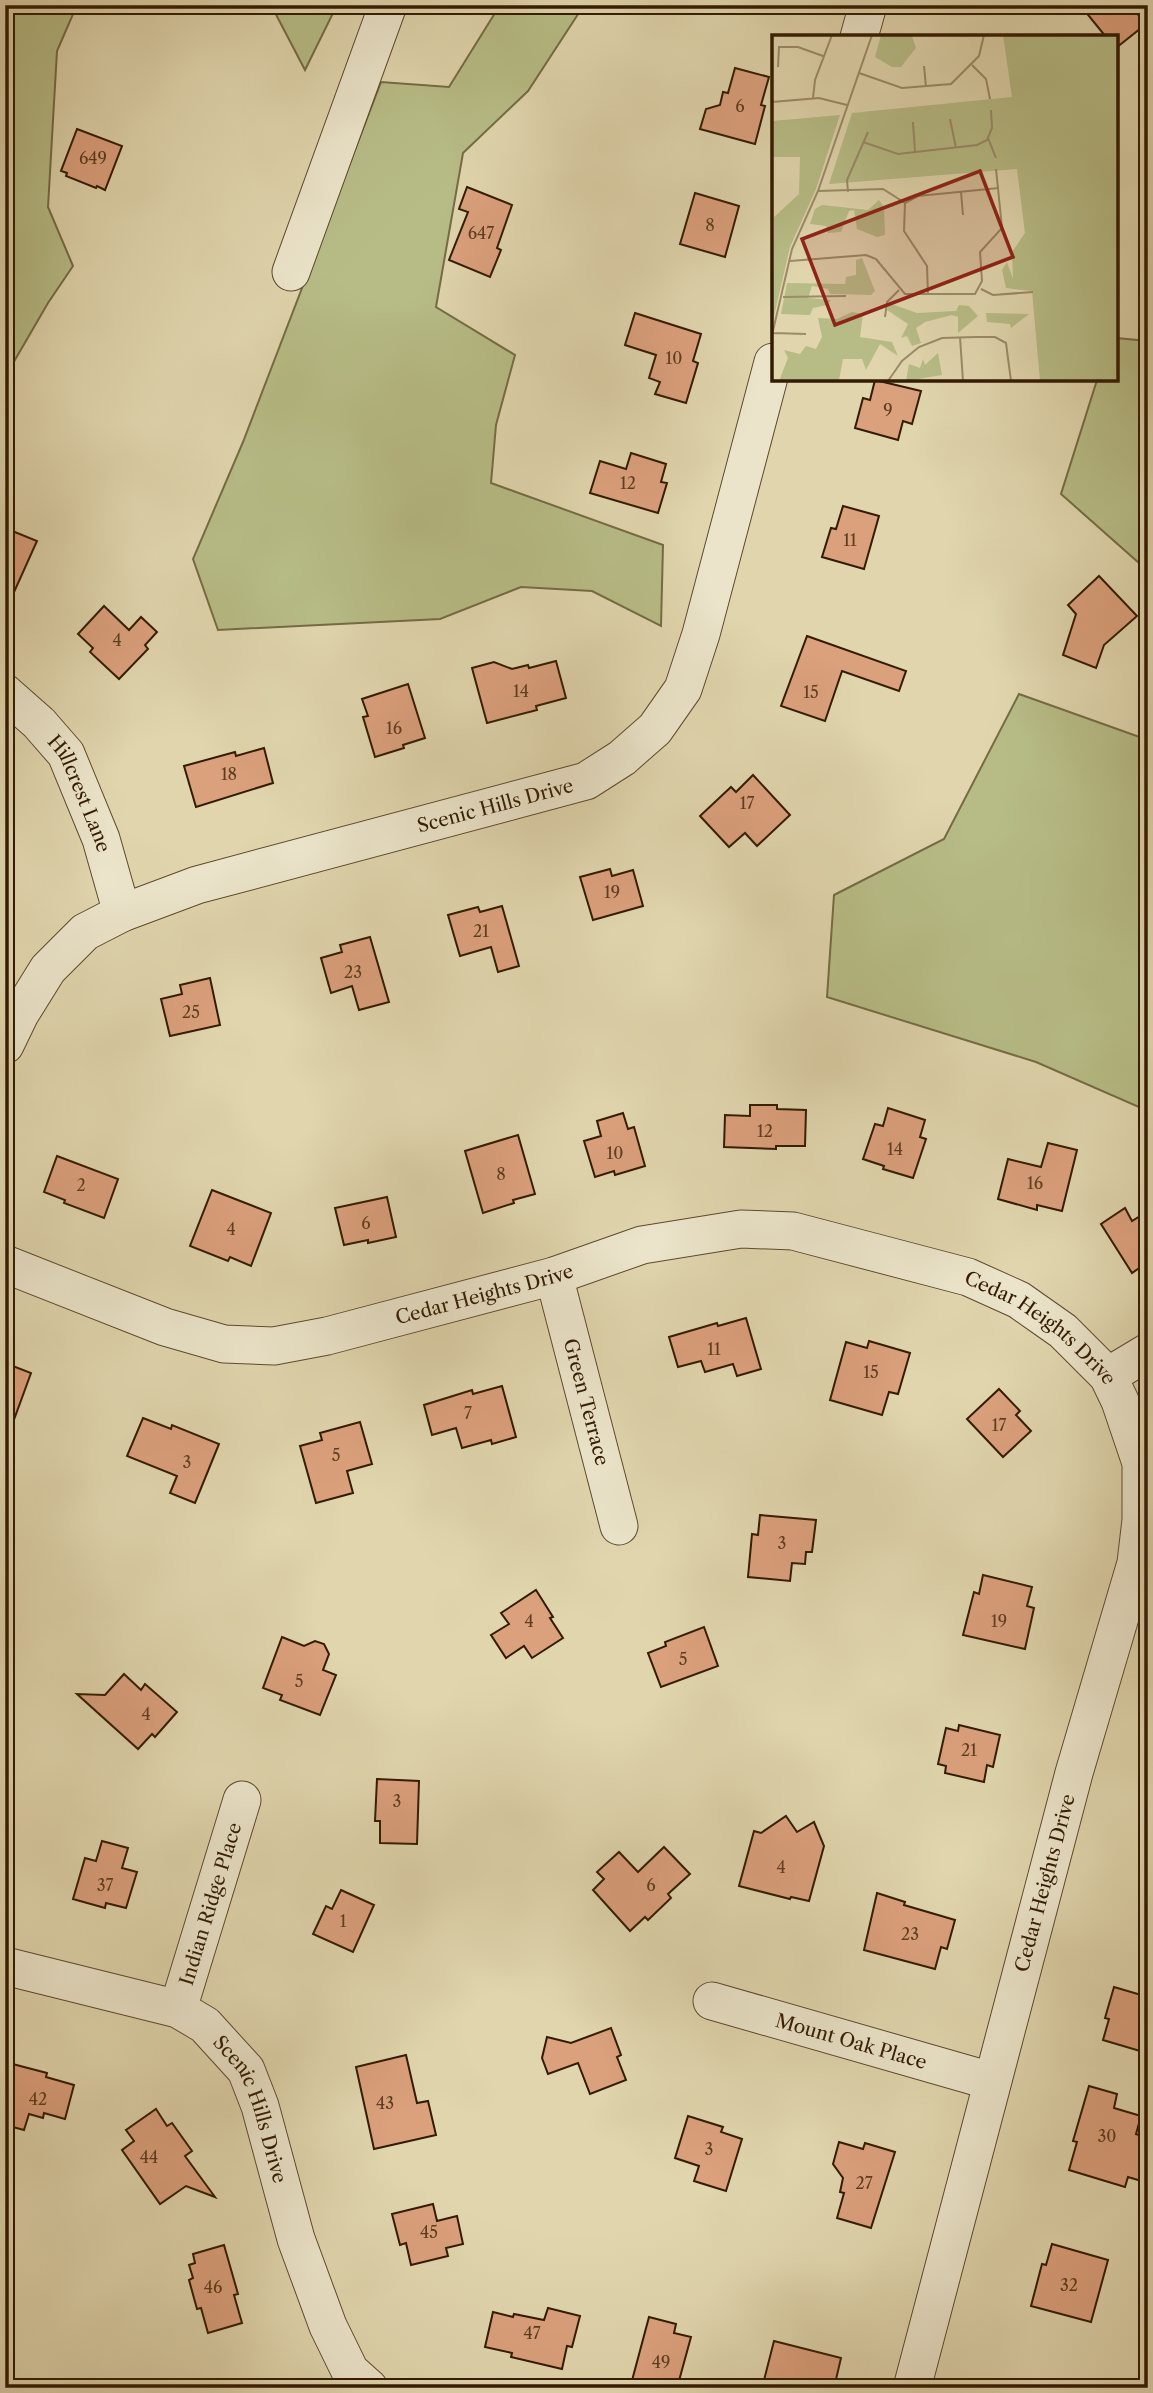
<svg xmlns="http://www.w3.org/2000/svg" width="1153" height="2393" viewBox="0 0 1153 2393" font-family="'Libre Caslon Text',serif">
	<rect width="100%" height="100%" fill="#e0d5ad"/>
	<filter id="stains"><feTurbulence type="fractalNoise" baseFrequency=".00286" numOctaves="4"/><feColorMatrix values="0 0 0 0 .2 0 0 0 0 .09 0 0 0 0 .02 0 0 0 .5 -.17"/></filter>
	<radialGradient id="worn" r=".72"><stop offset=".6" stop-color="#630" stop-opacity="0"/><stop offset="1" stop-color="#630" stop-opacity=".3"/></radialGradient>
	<g fill="#b7bc86" stroke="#756c44" stroke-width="2">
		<path d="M5 5H77L57 51 48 207 73 266 48 303 5 377Z"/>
		<path d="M271 5H337L305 70Z"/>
		<path d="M500 5H584L528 91 463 153 436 307 515 355 496 425 491 483 663 545 661 626 592 591 521 587 440 619 218 630 193 559 243 442 381 82 449 87Z"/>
		<path d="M1116 338 1148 341V571L1061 494 1097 380H1116Z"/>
		<path d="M1019 694 1148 740V1111L1036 1062 827 997 834 895 944 839Z"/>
	</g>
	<g fill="#dba07c" stroke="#331b01" stroke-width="2">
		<path d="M1080 5H1130L1146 24 1116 48V37H1106Z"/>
		<path d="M735 68 769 77 761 105 765 106 755 144 700 129 706 109 720 105 723 92 728 93Z"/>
		<path d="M77 129 122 146 105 190 97 186 96 188 66 176 67 173 61 171Z"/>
		<path d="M467 187 512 205 497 248 501 250 490 277 449 260 468 212 459 209Z"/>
		<path d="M695 193 739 206 725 257 680 244Z"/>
		<path d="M635 313 701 334 693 361 698 363 686 403 655 394 660 382 649 378 656 355 625 345Z"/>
		<path d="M875 380 921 391 912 424 903 421 898 440 855 428 863 398 870 400Z"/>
		<path d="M631 453 666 464 661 482 667 483 658 513 590 493 600 461 626 469Z"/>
		<path d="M843 506 879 516 864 569 822 557 831 528 836 529Z"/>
		<path d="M5 528 37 541 6 610H5Z"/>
		<path d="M1099 576 1137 616 1104 645 1096 668 1063 655 1076 614 1068 605Z"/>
		<path d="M104 606 129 630 141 617 157 632 145 645 148 649 119 679 90 652 93 648 78 634Z"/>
		<path d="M807 636 906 671 899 691 842 671 825 721 781 706Z"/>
		<path d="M556 661 566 698 536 706 537 710 487 723 472 668 494 662 512 669 528 665 529 668Z"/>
		<path d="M408 684 425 738 403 745 404 748 375 757 363 717 368 716 362 699Z"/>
		<path d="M264 748 273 783 196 807 184 766 235 752 236 756Z"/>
		<path d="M753 775 790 815 757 846 745 833 729 847 700 816 731 787 736 792Z"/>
		<path d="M610 869 612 876 633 870 643 906 593 920 580 877Z"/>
		<path d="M502 906 519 966 498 972 491 947 460 956 448 915 478 907 480 912Z"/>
		<path d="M370 937 389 1002 359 1010 352 986 331 993 321 958 342 952 340 945Z"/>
		<path d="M210 978 220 1025 170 1036 161 999 182 994 180 985Z"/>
		<path d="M750 1105H777V1109L806 1110 805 1146H776V1149L724 1147 725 1115 750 1116Z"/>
		<path d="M888 1108 925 1120 920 1137 926 1139 913 1178 883 1169 884 1166 863 1159 875 1124 883 1126Z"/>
		<path d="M623 1113 628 1129 634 1127 645 1166 615 1175 614 1171 595 1177 584 1141 601 1136 597 1121Z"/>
		<path d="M518 1135 535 1194 513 1200 514 1203 483 1213 465 1151Z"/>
		<path d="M1048 1143 1077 1150 1062 1211 1037 1205V1210L998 1199 1008 1159 1041 1167Z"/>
		<path d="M57 1156 118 1179 104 1218 64 1203 65 1200 44 1192Z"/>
		<path d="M212 1190 271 1213 251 1266 230 1257 228 1261 190 1246Z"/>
		<path d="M387 1197 396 1237 368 1243V1240L344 1245 335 1208Z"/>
		<path d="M1125 1208 1132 1221 1148 1211V1262L1132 1273 1101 1224Z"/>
		<path d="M746 1318 761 1369 737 1376 733 1364 705 1372 701 1361 678 1367 669 1337 717 1323 718 1326Z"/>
		<path d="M869 1341 910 1353 898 1394 889 1392 882 1415 830 1400 846 1342 867 1348Z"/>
		<path d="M5 1363 31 1373 8 1436H5Z"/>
		<path d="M502 1386 516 1437 492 1444 491 1440 462 1448 456 1428 432 1435 424 1405 472 1390 473 1394Z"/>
		<path d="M999 1389 1020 1411 1016 1415 1031 1431 1003 1457 967 1419Z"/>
		<path d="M143 1418 171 1429 172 1425 219 1444 195 1503 170 1493 177 1476 127 1456Z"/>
		<path d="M360 1422 372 1464 347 1471 353 1493 316 1503 300 1446 322 1440 320 1433Z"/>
		<path d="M760 1515 816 1520 812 1552H806L805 1564 792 1563 790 1581 748 1577 752 1534 758 1535Z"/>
		<path d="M983 1575 1032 1587 1027 1606 1034 1608 1025 1649 963 1635 974 1592 979 1594Z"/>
		<path d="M536 1590 553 1617 550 1618 563 1638 532 1658 524 1646 506 1658 491 1635 509 1624 501 1613Z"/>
		<path d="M704 1627 718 1666 661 1687 648 1653 666 1646 665 1642Z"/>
		<path d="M282 1637 304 1646 315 1641 324 1644 329 1654 323 1670 336 1675 320 1715 280 1700 282 1695 263 1688Z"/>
		<path d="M124 1674 141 1690 145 1684 177 1712 155 1737 152 1734 138 1749 77 1694 105 1695Z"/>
		<path d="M959 1725 1000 1735 993 1767 987 1765 984 1782 945 1773 946 1766 938 1764 946 1728 958 1731Z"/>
		<path d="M377 1779 419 1781 417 1844 380 1843V1821H375Z"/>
		<path d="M786 1816 797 1832 814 1822 824 1846 809 1901 791 1897 790 1899 739 1886 754 1831 761 1833Z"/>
		<path d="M102 1841 128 1848 122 1868 137 1872 126 1908 106 1903 105 1908 73 1899 85 1858 96 1861Z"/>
		<path d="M664 1847 690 1874 668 1894 671 1898 648 1920 645 1917 630 1931 593 1890 604 1879 597 1872 619 1852 638 1872Z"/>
		<path d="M341 1890 374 1905 353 1952 313 1934 326 1906 332 1909Z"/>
		<path d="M877 1893 905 1902 904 1905 955 1920 947 1949 941 1947 935 1969 864 1950Z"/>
		<path d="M1114 1987 1148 1997V2024L1140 2051 1103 2040 1109 2019 1105 2018Z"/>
		<path d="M611 2028 621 2055 617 2057 626 2080 590 2094 578 2063 548 2074 542 2058 547 2037 571 2043Z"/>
		<path d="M406 2055 417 2103 428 2101 436 2135 374 2149 356 2067Z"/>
		<path d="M5 2062 47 2073 46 2077 74 2085 65 2119 44 2113 43 2118 29 2114 24 2130 5 2125Z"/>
		<path d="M1089 2086 1117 2094 1114 2108 1141 2116 1136 2134 1148 2138V2183L1128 2177 1125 2187 1069 2170 1077 2142 1073 2141Z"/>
		<path d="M156 2109 167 2126 172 2123 192 2151 185 2156 215 2197 186 2186 160 2204 122 2150 134 2141 126 2130Z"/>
		<path d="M688 2116 723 2127 721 2132 742 2139 726 2191 694 2181 699 2166 675 2158Z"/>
		<path d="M839 2142 863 2149 865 2143 895 2152 871 2228 837 2218 844 2193 840 2192 843 2178 833 2164Z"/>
		<path d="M433 2204 437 2221 457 2216 463 2244 446 2248 448 2256 411 2265 406 2243 400 2245 392 2214Z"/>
		<path d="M1052 2244 1108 2260 1091 2322 1031 2306 1042 2264 1046 2265Z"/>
		<path d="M224 2245 238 2294 234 2295 242 2323 208 2333 201 2308 197 2309 189 2280 193 2278 189 2265 195 2263 193 2254Z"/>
		<path d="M548 2308 580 2316 572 2347 567 2346 562 2369 511 2357 512 2353 485 2347 493 2312 513 2317 514 2314 544 2320Z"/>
		<path d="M649 2317 676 2324 674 2333 691 2337 677 2388H630Z"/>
		<path d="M774 2341 841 2358 834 2388H762Z"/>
	</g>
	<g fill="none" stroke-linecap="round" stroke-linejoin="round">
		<defs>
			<g id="minor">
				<path d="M859 37 868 5"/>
				<path d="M291 272 388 5"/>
				<path id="s1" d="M5 693 39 723 66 754 101 839 122 913"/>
				<path id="s2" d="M5 1045 20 1014 48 969 85 932 122 913 197 885 586 781 622 758 655 729 683 689 701 634 773 362"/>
				<path id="s3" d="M5 1264 165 1327 224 1344 274 1346 327 1336 554 1276 642 1245 741 1229 793 1231 968 1277 1019 1300 1063 1331 1108 1376 1120 1401 1141 1463V1520L1136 1563 1074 1773 912 2388"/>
				<path id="s4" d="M554 1276 619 1526"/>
				<path d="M1108 1376 1148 1352"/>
				<path id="s5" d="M5 1966 178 2009 205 2025 246 2070 260 2106 296 2239 328 2326 350 2371 369 2388"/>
				<path id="s6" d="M712 2001 991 2081"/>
				<path id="s7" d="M178 2009 242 1800"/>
			</g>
		</defs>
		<use href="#minor" stroke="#5e4a2c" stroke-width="39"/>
		<use href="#minor" stroke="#ebe4ca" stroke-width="37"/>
	</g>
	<g text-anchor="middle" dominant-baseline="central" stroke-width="6" stroke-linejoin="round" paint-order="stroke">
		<g font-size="16" fill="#5d3c20">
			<text x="740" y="106">6</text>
			<text x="93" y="158">649</text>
			<text x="710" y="225">8</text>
			<text x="481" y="233">647</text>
			<text x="674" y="358">10</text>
			<text x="888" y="410">9</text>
			<text x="628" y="483">12</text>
			<text x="850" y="540">11</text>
			<text x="117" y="640">4</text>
			<text x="521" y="691">14</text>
			<text x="811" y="692">15</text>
			<text x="394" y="728">16</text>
			<text x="229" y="774">18</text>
			<text x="747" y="803">17</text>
			<text x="612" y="892">19</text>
			<text x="481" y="931">21</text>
			<text x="353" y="972">23</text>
			<text x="191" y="1012">25</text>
			<text x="765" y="1131">12</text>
			<text x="895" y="1149">14</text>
			<text x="615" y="1153">10</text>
			<text x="501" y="1174">8</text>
			<text x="1035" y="1183">16</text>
			<text x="81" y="1185">2</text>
			<text x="366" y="1223">6</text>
			<text x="231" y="1229">4</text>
			<text x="714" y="1349">11</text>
			<text x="871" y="1372">15</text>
			<text x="468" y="1413">7</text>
			<text x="999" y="1425">17</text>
			<text x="336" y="1455">5</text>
			<text x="187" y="1462">3</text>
			<text x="782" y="1543">3</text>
			<text x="529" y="1621">4</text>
			<text x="999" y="1621">19</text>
			<text x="683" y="1659">5</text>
			<text x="299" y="1681">5</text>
			<text x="146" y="1714">4</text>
			<text x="969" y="1750">21</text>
			<text x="397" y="1801">3</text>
			<text x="781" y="1867">4</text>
			<text x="105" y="1885">37</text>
			<text x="651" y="1885">6</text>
			<text x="343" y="1921">1</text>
			<text x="910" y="1934">23</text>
			<text x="38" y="2099">42</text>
			<text x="385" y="2103">43</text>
			<text x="1107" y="2136">30</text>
			<text x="709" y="2149">3</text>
			<text x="149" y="2157">44</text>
			<text x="864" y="2183">27</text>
			<text x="429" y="2232">45</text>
			<text x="1069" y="2285">32</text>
			<text x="213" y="2287">46</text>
			<text x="532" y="2333">47</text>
			<text x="661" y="2362">49</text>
		</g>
		<g font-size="19" fill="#331b01" stroke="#ebe4ca">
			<text stroke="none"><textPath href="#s1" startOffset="128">Hillcrest Lane</textPath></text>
			<text stroke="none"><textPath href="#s2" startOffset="570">Scenic Hills Drive</textPath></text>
			<text stroke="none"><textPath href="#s3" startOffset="500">Cedar Heights Drive</textPath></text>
			<text stroke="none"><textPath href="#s3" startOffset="1088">Cedar Heights Drive</textPath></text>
			<text stroke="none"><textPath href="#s4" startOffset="130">Green Terrace</textPath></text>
			<text transform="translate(1045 1883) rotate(-75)">Cedar Heights Drive</text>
			<text stroke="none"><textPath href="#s7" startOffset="110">Indian Ridge Place</textPath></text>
			<text stroke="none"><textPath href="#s6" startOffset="145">Mount Oak Place</textPath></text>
			<text stroke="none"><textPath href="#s5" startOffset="308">Scenic Hills Drive</textPath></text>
		</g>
	</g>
	<g transform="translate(772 35)">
		<rect width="346" height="346" fill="#e0d5ad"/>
		<path d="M109 0 140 1 144 13 129 32H120L103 22ZM231 0H346V346H268L260 256 234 253 230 235 235 227 241 244 240 217 253 198 245 134 57 149 80 78 240 62ZM68 80 44 154 18 212 0 290 2 182 27 159 28 122H0V86ZM107 165 112 172 113 200 105 202 85 194 82 175 77 176 69 197 56 198 54 191 38 189 43 174 50 170 96 175ZM90 223 103 256 99 260 58 259 56 254 40 251 36 263 59 265 55 270 41 273 38 280 9 279 15 248 73 249 74 242 84 240V225ZM117 268 145 278 184 276 187 270 197 271 206 281 186 298V282L180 280 153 287 144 293 149 308 140 311 135 301 129 303 136 289 115 275ZM80 277 91 279 88 302 120 307 126 321 108 309 94 335 90 324H71L67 345 7 346 16 323 12 315 28 319 34 311 44 314 50 302 46 283 65 284ZM214 278 257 279 239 293 238 289 215 287ZM166 318 170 340 134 346 137 329 148 333 151 324 153 330Z" fill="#b7bc86"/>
		<path fill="none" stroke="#9b8b68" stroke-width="2" d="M200 30 214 44 218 64M152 31 154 52M6 32 7 12H26L51 21M87 38 130 53 179 49 207 21 212 0M41 63 43 45 60 0M0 67 47 63 75 70M178 84 184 113M141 87 143 117M216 103 224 123M91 107 126 119 205 110 215 105 220 93 219 75M46 156 111 154 133 168M76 157 75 145 96 97M189 157 191 180M18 226 94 220 104 224 133 259H203L210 246 208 217 230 193 224 134M209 254 221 260 261 257M156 260 155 231 132 196 133 168 146 161 227 153M11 262 74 261M113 282 115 267 127 255M1 298 34 299M0 300 20 214 46 156 100 0M188 302 191 346M116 346 130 326 147 312 170 303 204 302H223L234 308 239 346"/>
		<path fill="#8f2418" fill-opacity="0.15" stroke="#8f2418" stroke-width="3.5" d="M208 136 241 222 63 290 30 204Z"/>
		<rect width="346" height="346" fill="none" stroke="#331b01" stroke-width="3.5"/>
	</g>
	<rect width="1153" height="2393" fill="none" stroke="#e0d5ad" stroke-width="28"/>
	<rect x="7" y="7" width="1139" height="2379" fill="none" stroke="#331b01" stroke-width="3.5"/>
	<rect x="14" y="14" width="1125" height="2365" fill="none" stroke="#331b01" stroke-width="2"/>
	<rect width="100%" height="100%" filter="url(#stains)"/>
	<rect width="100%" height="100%" fill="url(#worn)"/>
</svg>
